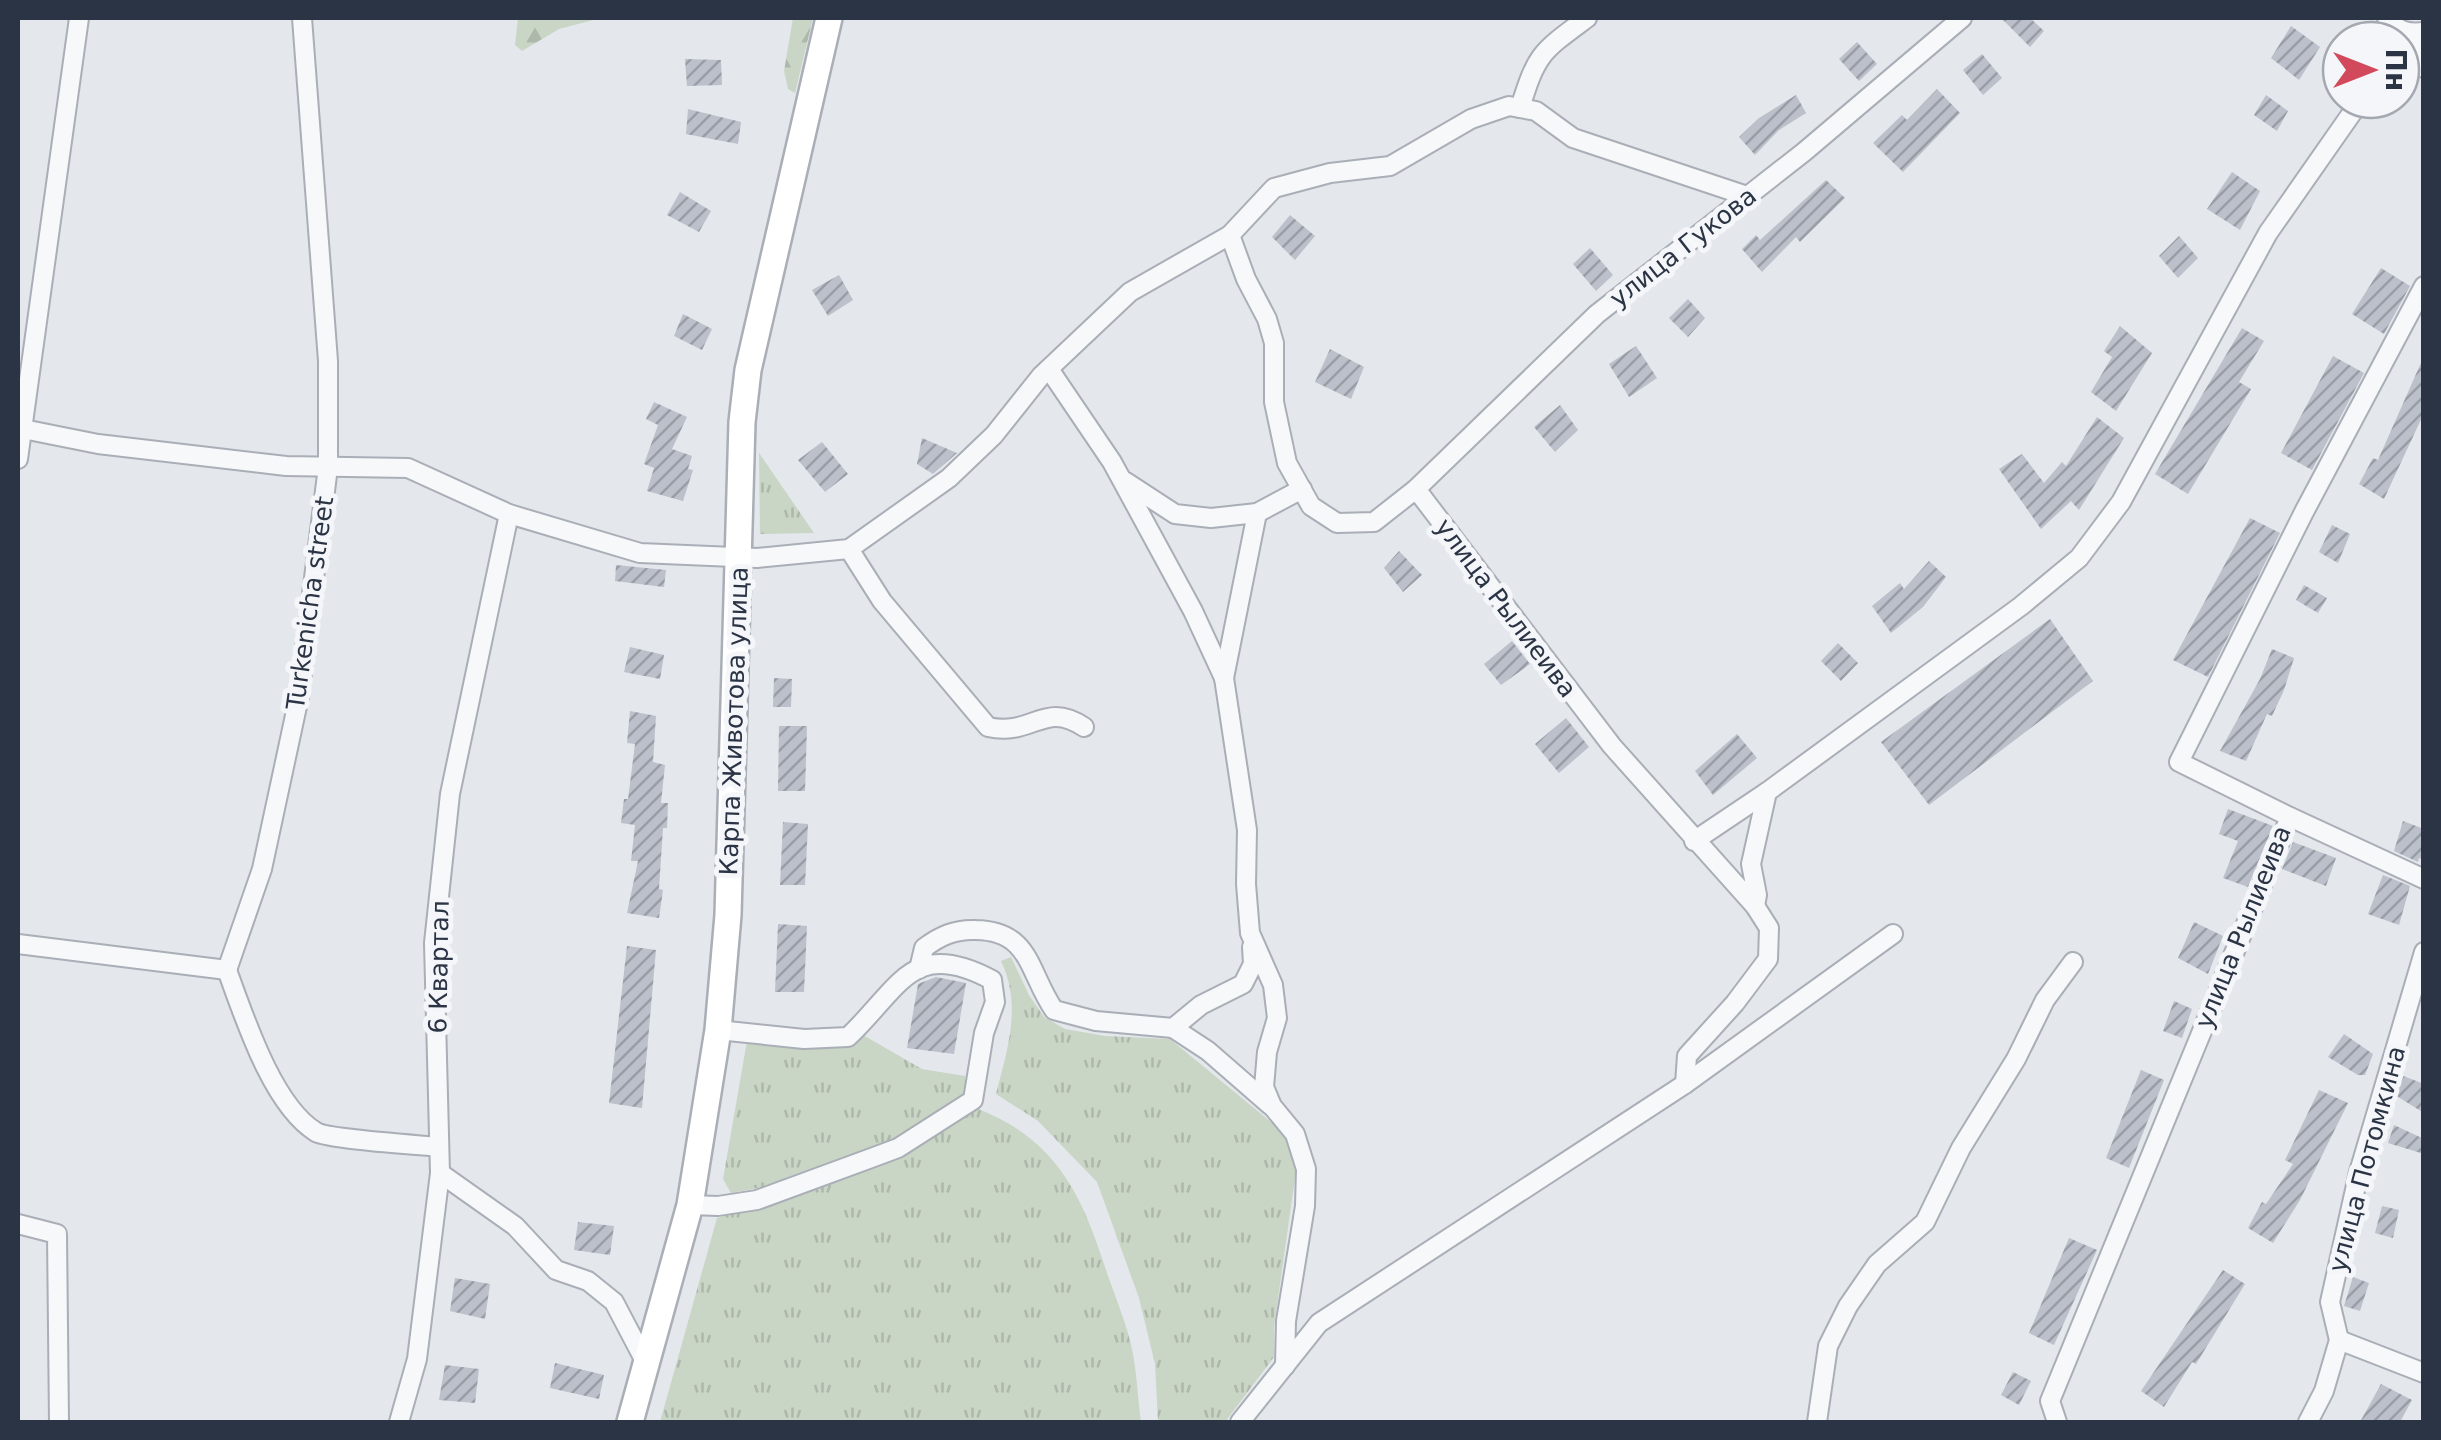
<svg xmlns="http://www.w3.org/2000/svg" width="2441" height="1440" viewBox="0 0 2441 1440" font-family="'DejaVu Sans',sans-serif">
	<defs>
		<pattern id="grass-tufts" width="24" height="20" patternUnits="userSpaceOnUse" patternTransform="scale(2.5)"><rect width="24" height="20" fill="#c9d6c5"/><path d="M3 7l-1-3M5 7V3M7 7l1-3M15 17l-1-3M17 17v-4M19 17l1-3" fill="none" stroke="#adb8ab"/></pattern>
		<pattern id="forest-firs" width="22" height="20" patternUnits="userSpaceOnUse" patternTransform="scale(2.5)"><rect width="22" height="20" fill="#c9d6c5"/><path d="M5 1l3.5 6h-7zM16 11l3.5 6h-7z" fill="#adb8ab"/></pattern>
		<pattern id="building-hatch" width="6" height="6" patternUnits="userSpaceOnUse" patternTransform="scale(2.5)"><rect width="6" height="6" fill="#bbc0ca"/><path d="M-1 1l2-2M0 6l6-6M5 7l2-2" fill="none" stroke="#989da6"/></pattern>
	</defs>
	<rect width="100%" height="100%" fill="#e4e7ec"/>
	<g fill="url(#grass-tufts)">
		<path d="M759 453 814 533 760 534Z"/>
		<path d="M1011 957 1029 995 1044 1017 1065 1029 1105 1036 1170 1039 1287 1135 1296 1171 1274 1327V1357L1225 1422H1158L1155 1364 1139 1298 1097 1182 1038 1121 996 1094C1008 1048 1022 1005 1001 961Z"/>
		<path d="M863 1035 922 1069 965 1076 968 1092 895 1142 780 1184 731 1193 723 1179 747 1041C780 1044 835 1059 863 1035Z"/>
		<path d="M973 1107C1057 1138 1082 1195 1107 1273 1116 1299 1128 1327 1133 1354 1137 1376 1138 1400 1141 1422H660L717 1218 762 1205Z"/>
	</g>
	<g fill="url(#forest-firs)">
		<path d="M518 18H601L559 29 522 51 515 45Z"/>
		<path d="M793 18H813L795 93 788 89 784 71Z"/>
	</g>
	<g fill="url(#building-hatch)">
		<path d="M2001 18H2030L2044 31 2030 47Z"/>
		<path d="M2291 26 2320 47 2299 80 2271 58Z"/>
		<path d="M1857 42 1877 64 1859 81 1839 59Z"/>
		<path d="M1982 54 2002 78 1983 95 1963 70Z"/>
		<path d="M685 59 721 60 722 85 687 86Z"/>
		<path d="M1937 89 1960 113 1903 172 1873 143 1902 115 1907 120Z"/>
		<path d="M1796 95 1806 113 1779 130 1755 155 1739 137 1759 118Z"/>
		<path d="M2266 95 2288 111 2277 131 2254 115Z"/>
		<path d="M688 109 741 122 738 144 686 134Z"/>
		<path d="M2232 172 2260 191 2240 230 2207 209Z"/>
		<path d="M1826 180 1845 198 1800 242 1796 237 1762 272 1742 249 1756 235 1760 240Z"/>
		<path d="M680 192 711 211 699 232 667 215Z"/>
		<path d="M1290 215 1315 236 1295 260 1272 237Z"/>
		<path d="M2179 236 2198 258 2178 278 2159 256Z"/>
		<path d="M1590 248 1613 275 1596 291 1573 264Z"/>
		<path d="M2381 268 2410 286 2384 334 2352 314Z"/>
		<path d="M839 275 853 300 828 316 812 290Z"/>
		<path d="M1688 299 1705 318 1688 337 1669 318Z"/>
		<path d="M683 314 712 329 702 350 674 336Z"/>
		<path d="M2120 326 2152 353 2116 411 2091 392 2112 357 2104 351Z"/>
		<path d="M2242 328 2264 341 2239 382 2251 389 2188 494 2155 474Z"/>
		<path d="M1636 346 1657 378 1629 397 1609 364Z"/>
		<path d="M1330 349 1364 367 1351 399 1315 382Z"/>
		<path d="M2333 356 2364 373 2312 470 2281 453Z"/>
		<path d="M2424 356V413L2384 499 2359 484 2373 458 2378 460Z"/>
		<path d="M654 402 687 417 672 449 692 456 688 469 693 470 683 501 647 491 654 468 644 464 658 425 646 419Z"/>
		<path d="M1560 405 1578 430 1555 452 1534 427Z"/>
		<path d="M2097 417 2124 438 2079 510 2071 501 2041 529 1999 469 2022 454 2044 483 2062 462 2066 466Z"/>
		<path d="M922 438 957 453 933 474 917 464Z"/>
		<path d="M822 442 848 474 825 492 798 460Z"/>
		<path d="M2250 518 2280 533 2208 677 2173 660Z"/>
		<path d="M2332 525 2350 534 2338 563 2319 552Z"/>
		<path d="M1399 551 1422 575 1403 592 1384 568Z"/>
		<path d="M1929 561 1946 577 1923 607 1891 633 1872 606 1900 583 1904 589Z"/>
		<path d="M616 565 666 570 664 587 615 581Z"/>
		<path d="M2304 585 2327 598 2318 613 2296 600Z"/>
		<path d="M2050 619 2093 681 1929 805 1881 742Z"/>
		<path d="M1512 641 1530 664 1501 685 1484 664Z"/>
		<path d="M1838 643 1858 663 1841 681 1821 661Z"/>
		<path d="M630 647 664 655 660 679 624 672Z"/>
		<path d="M2272 649 2294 658 2284 690 2272 716 2267 714 2246 761 2220 751 2260 679Z"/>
		<path d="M774 678 792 679 791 707H773Z"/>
		<path d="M630 711 656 716 653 762 665 765 661 803H668L667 828H663L659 889 663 890 659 918 627 913 638 861H631L635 825 621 823 624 799H628L635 744 627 743Z"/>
		<path d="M1566 718 1589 747 1559 773 1535 744Z"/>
		<path d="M779 726H807L805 791H778Z"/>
		<path d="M1737 734 1757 758 1713 795 1695 771Z"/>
		<path d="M2228 809 2273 826 2248 887 2223 878 2238 841 2219 834Z"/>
		<path d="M2403 821 2424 829V860L2419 858 2418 862 2394 851Z"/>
		<path d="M783 822 808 824 805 885H780Z"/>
		<path d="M2293 842 2336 858 2326 886 2282 869Z"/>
		<path d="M2383 875 2410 886 2399 925 2368 914Z"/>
		<path d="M2194 922 2223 936 2208 974 2178 958Z"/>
		<path d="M778 924 807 926 804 992H775Z"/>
		<path d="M627 946 656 950 642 1108 609 1103Z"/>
		<path d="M936 977 966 983 954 1054 907 1048 918 984Z"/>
		<path d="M2174 1001 2192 1009 2182 1038 2163 1031Z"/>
		<path d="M2344 1034 2373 1054 2365 1075H2358L2328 1057Z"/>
		<path d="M2141 1070 2164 1080 2129 1168 2106 1158Z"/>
		<path d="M2401 1075 2424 1084V1113L2395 1095Z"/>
		<path d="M2319 1090 2348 1103 2300 1200 2273 1243 2248 1228 2262 1202 2266 1204 2293 1164 2285 1160Z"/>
		<path d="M2394 1125 2424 1139V1154L2388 1143Z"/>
		<path d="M2382 1206 2399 1210 2393 1238 2375 1233Z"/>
		<path d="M578 1222 614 1226 610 1255 574 1250Z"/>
		<path d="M2069 1238 2097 1250 2054 1345 2029 1333Z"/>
		<path d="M2223 1270 2245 1284 2196 1364 2192 1362 2164 1407 2141 1391Z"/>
		<path d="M2353 1277 2369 1283 2360 1311 2344 1306Z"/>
		<path d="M455 1278 490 1284 485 1319 450 1311Z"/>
		<path d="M555 1363 604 1375 599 1399 550 1388Z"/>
		<path d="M445 1365 479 1369 475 1403 439 1400Z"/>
		<path d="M2013 1372 2031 1381 2019 1405 2001 1395Z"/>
		<path d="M2381 1384 2412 1400 2400 1422H2360Z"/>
	</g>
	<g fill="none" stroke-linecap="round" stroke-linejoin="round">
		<defs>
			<g id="street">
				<path d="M2387 18C2399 31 2406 34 2424 32"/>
				<path d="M2401 44 2408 34 2424 68"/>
				<path d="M1520 108C1537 53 1541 52 1587 18"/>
				<path d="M1230 235 1246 279 1267 319 1274 343V402L1287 463 1311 506 1337 523 1374 522 1416 489 1597 314 1804 152 1962 18"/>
				<path d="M1049 369 1112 462 1193 611 1224 678 1247 830 1246 884 1250 933 1273 985 1277 1018 1267 1052 1264 1087 1272 1106 1295 1134 1306 1169 1305 1206 1286 1321 1285 1366"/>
				<path d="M18 428 98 444 286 466 408 468 509 514 640 553 757 558 849 549 949 478 994 435 1041 376 1130 292 1230 235 1274 188 1330 173 1390 166 1471 119 1509 106 1536 111 1573 138 1747 196"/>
				<path d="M18 459 79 18"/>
				<path d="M1126 482 1175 514 1211 518 1257 513 1302 489"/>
				<path d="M1416 489 1612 746 1755 906 1757 895 1751 864 1767 792 2021 606 2079 558 2121 502 2268 233 2361 100"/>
				<path d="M849 549 882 601 988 727C1033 737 1044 700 1084 727"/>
				<path d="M1224 678 1257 513"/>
				<path d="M2290 817 2424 879"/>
				<path d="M1694 841 1767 792"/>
				<path d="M18 944 227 970 262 869 299 697 328 467V361L302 18"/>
				<path d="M919 969 924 948C940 936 955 929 976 930 1031 931 1028 972 1054 1010L1096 1021 1173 1028 1201 1005 1243 984 1253 964 1252 947"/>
				<path d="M227 970C244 1016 272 1105 316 1132 327 1139 419 1145 439 1147"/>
				<path d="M1173 1028 1208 1051 1270 1105"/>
				<path d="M1685 1084 1687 1056 1735 1003 1768 959 1769 928 1755 906"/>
				<path d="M440 1173 515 1226 556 1270 588 1281 614 1302 646 1363"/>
				<path d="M690 1205 718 1206 757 1200 874 1157 898 1148 973 1100 984 1033 995 1002 992 980C912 937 900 988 848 1037L804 1039 718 1030"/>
				<path d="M18 1224 57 1234 59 1422"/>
				<path d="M2339 1340 2424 1373"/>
				<path d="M399 1422 417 1359 440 1173 434 943 450 794 509 514"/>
				<path d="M1240 1422 1319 1323 1685 1084 1893 934"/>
				<path d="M1817 1422 1828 1346 1848 1306 1877 1264 1925 1222 1961 1148 2016 1059 2045 1000 2073 962"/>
				<path d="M2057 1422 2050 1401 2290 817 2179 762 2304 512 2424 286"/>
				<path d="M2308 1422 2324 1391 2339 1340 2330 1302 2359 1172 2424 952"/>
			</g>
			<path id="secondary" d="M630 1422 690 1205 718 1030 728 915 742 422 748 370 829 18"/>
		</defs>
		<use href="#street" stroke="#a9aeb7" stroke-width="22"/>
		<use href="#secondary" stroke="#a9aeb7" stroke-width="30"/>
		<use href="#street" stroke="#f7f8fa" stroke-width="18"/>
		<use href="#secondary" stroke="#fff" stroke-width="25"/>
	</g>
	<g text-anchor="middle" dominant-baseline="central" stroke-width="10" stroke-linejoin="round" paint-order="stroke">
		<g font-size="25" fill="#2b3445" stroke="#f4f6f9">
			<text transform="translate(1683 247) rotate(-38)">улица Гукова</text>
			<text transform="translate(310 603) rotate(-82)">Turkenicha street</text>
			<text transform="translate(1506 608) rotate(53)">улица Рылиеива</text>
			<text transform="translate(734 721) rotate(-88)">Карпа Животова улица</text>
			<text transform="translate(2243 927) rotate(-68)">улица Рылиеива</text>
			<text transform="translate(439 967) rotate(-89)">6 Квартал</text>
			<text transform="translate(2367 1159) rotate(-75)">улица Потомкина</text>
		</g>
	</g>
	<rect width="2441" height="1440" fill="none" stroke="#2b3445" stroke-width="40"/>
	<g transform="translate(2371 70) rotate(90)"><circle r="48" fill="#f4f6f9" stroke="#a4a8b1" stroke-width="2.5"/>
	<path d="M0-8L18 38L0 25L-18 38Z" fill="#d1495b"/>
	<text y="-15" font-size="28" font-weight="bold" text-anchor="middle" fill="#2b3445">Пн</text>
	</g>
</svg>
